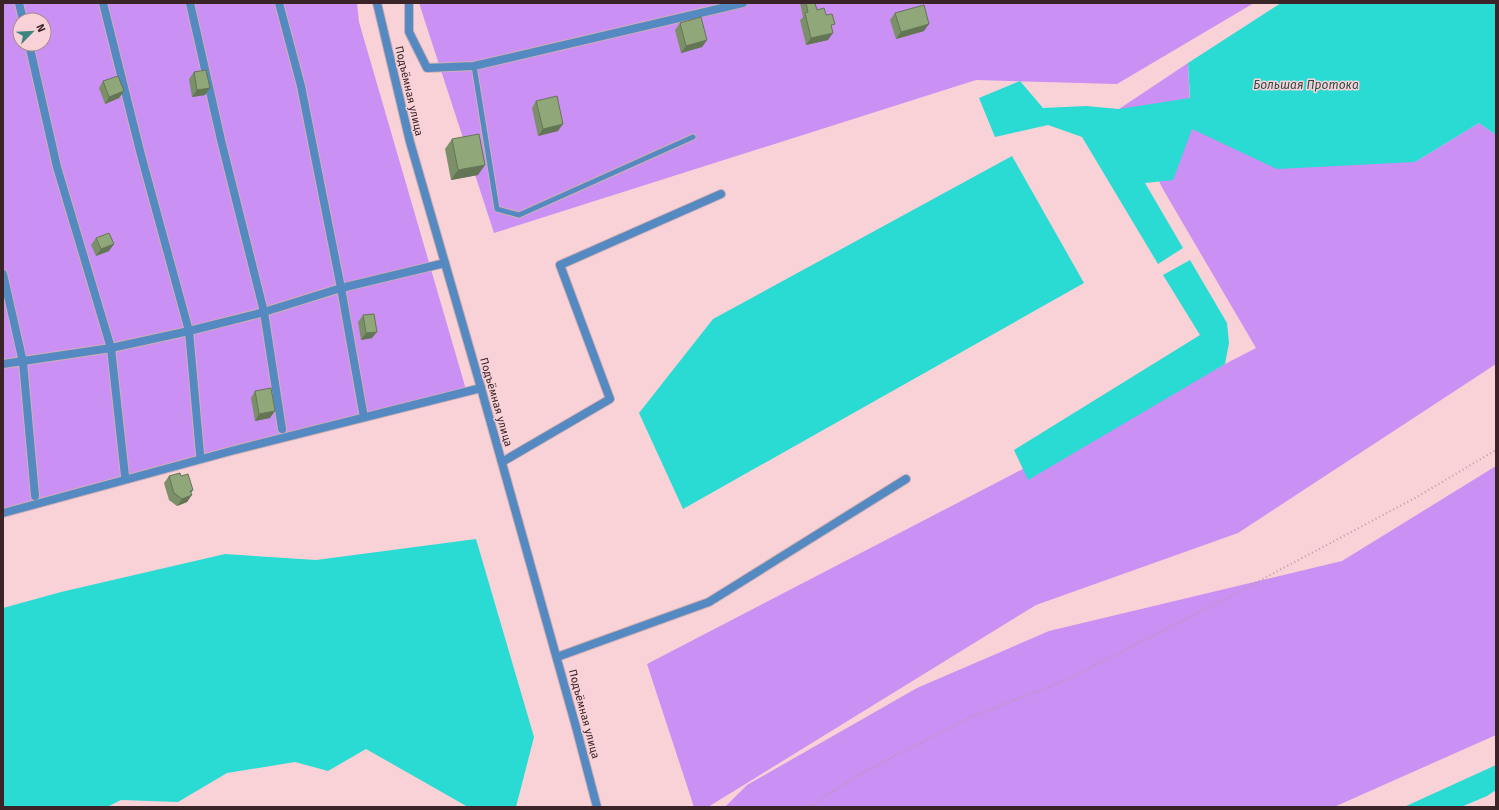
<svg xmlns="http://www.w3.org/2000/svg" width="1499" height="810" viewBox="0 0 1499 810" font-family="'Fira Sans',sans-serif">
	<rect width="100%" height="100%" fill="#f8d2d7"/>
	<g fill="#ca90f3" fill-rule="evenodd">
		<path d="M3 3H357L359 22 467 393 3 514ZM20 20H44V44H20Z"/>
		<path d="M419 3H1254L1117 84 976 80 494 233Z"/>
		<path d="M1188 63 1191 128 1415 162 1479 123 1496 135V364L1238 533 1036 605 708 807H694L647 664 1256 348 1164 191 1145 154 1119 109Z"/>
		<path d="M1496 466V735L1334 807H725L747 785 917 688 1049 631 1342 561Z"/>
	</g>
	<g fill="#2adbd3">
		<path d="M1281 3H1496V135L1479 123 1415 162 1277 169 1192 129 1173 180 1145 183 1183 248 1158 264 1082 137 1048 125 995 137 979 98 1020 81 1043 108 1086 106 1119 109 1190 98 1188 63Z"/>
		<path d="M1012 156 1084 283 683 509 639 413 713 319Z"/>
		<path d="M1190 260 1227 323 1229 343 1225 364 1028 480 1014 450 1200 335 1163 275Z"/>
		<path d="M476 539 534 737 516 807H468L366 749 328 771 295 762 227 773 178 802 121 800 107 807H3V608L61 592 225 554 316 560Z"/>
		<path d="M1496 765V790L1487 796 1461 807H1404Z"/>
	</g>
	<g fill="none" stroke-linecap="round" stroke-linejoin="round">
		<defs>
			<path id="service" d="M474 66 497 209 519 215 693 137"/>
			<g id="minor">
				<path d="M19 3 23 20"/>
				<path d="M103 3 141 155 189 331 200 454"/>
				<path d="M190 3 221 140 264 312 282 429"/>
				<path d="M279 3 301 86 341 288 363 412"/>
				<path d="M377 3 410 142 481 388 576 727 597 807"/>
				<path d="M409 3V32L427 68 474 66 743 3"/>
				<path d="M29 44 57 167 111 348 125 476"/>
				<path d="M3 274 23 362 35 496"/>
				<path d="M3 364 111 348 189 331 264 312 341 288 445 263"/>
				<path d="M502 462 610 399 560 265 721 194"/>
				<path d="M3 513 231 451 481 388"/>
				<path d="M557 657 709 602 906 479"/>
			</g>
		</defs>
		<use href="#service" stroke="#d2afb4" stroke-width="7"/>
		<use href="#minor" stroke="#d2afb4" stroke-width="10"/>
		<path stroke="#bc9a9f" stroke-width="2" stroke-dasharray="1 3" stroke-linecap="butt" d="M805 807 811 805 862 773 971 717 1064 681 1227 598 1415 498 1496 450"/>
		<use href="#service" stroke="#548ac1" stroke-width="5"/>
		<use href="#minor" stroke="#548ac1" stroke-width="8"/>
	</g>
	<g fill="#7b9068">
		<path d="M800 3H815L817 10 826 15 832 28 828 40 806 45 800 20 803 17Z"/>
		<path d="M895 13 924 31 896 39 890 20Z"/>
		<path d="M680 23 707 40 702 47 681 53 675 30Z"/>
		<path d="M194 72 210 88 205 95 192 97 189 79Z"/>
		<path d="M103 81 124 91 119 98 105 104 99 88Z"/>
		<path d="M536 101 558 131 538 136 532 108Z"/>
		<path d="M452 139 478 175 451 180 445 149Z"/>
		<path d="M96 238 109 251 96 256 91 245Z"/>
		<path d="M363 315 372 338 361 340 358 322Z"/>
		<path d="M255 391 270 418 255 421 251 398Z"/>
		<path d="M169 476H181L191 493 187 502 177 506 169 500 164 483Z"/>
	</g>
	<g fill="#647555">
		<path d="M929 24 924 31 896 39 901 32Z"/>
		<path d="M833 33 828 40 806 45 811 38Z"/>
		<path d="M707 40 702 47 681 53 686 46Z"/>
		<path d="M210 88 205 95 192 97 197 90Z"/>
		<path d="M124 91 119 98 105 104 109 97Z"/>
		<path d="M563 124 558 131 538 136 543 129Z"/>
		<path d="M485 165 478 175 451 180 458 170Z"/>
		<path d="M114 244 109 251 96 256 101 249Z"/>
		<path d="M377 332 372 338 361 340 366 333Z"/>
		<path d="M275 411 270 418 255 421 259 414Z"/>
		<path d="M193 490 188 497 192 495 187 502 177 506 182 499 190 491Z"/>
	</g>
	<g fill="#8fa779" stroke="#647555">
		<path d="M806 3H815L817 10 824 8 826 15 832 14 835 24 831 25 833 33 811 38 805 13 808 12Z"/>
		<path d="M924 5 929 24 901 32 895 13Z"/>
		<path d="M701 17 707 40 686 46 680 23Z"/>
		<path d="M206 70 210 88 197 90 194 72Z"/>
		<path d="M118 76 124 91 109 97 103 81Z"/>
		<path d="M557 96 563 124 543 129 536 101Z"/>
		<path d="M479 134 485 165 458 170 452 139Z"/>
		<path d="M109 233 114 244 101 249 96 238Z"/>
		<path d="M374 314 377 332 366 333 363 315Z"/>
		<path d="M271 388 275 411 259 414 255 391Z"/>
		<path d="M180 473 181 476 188 474 193 490 190 491 192 495 182 499 174 493 169 476Z"/>
	</g>
	<g text-anchor="middle" dominant-baseline="central" stroke-width="3" stroke-linejoin="round" paint-order="stroke">
		<g font-size="11" fill="#3b2427" stroke="#f8d2d7">
			<text transform="translate(409 91) rotate(77)">Подъёмная улица</text>
			<text transform="translate(496 402) rotate(74)">Подъёмная улица</text>
			<text transform="translate(584 714) rotate(75)">Подъёмная улица</text>
		</g>
		<g font-size="12" font-style="italic" fill="#2b4c4a" stroke="#f8d2d7">
			<text x="1306" y="85">Большая Протока</text>
		</g>
	</g>
	<rect width="1499" height="810" fill="none" stroke="#3b2427" stroke-width="8"/>
	<g transform="translate(32 32) rotate(66)"><circle r="19" fill="#f8d2d7" stroke="#ac8c91"/>
	<path d="M0-3L7 15L0 10L-7 15Z" fill="#3e8581"/>
	<text y="-6" font-size="11" font-weight="bold" text-anchor="middle" fill="#3b2427">N</text>
	</g>
</svg>
